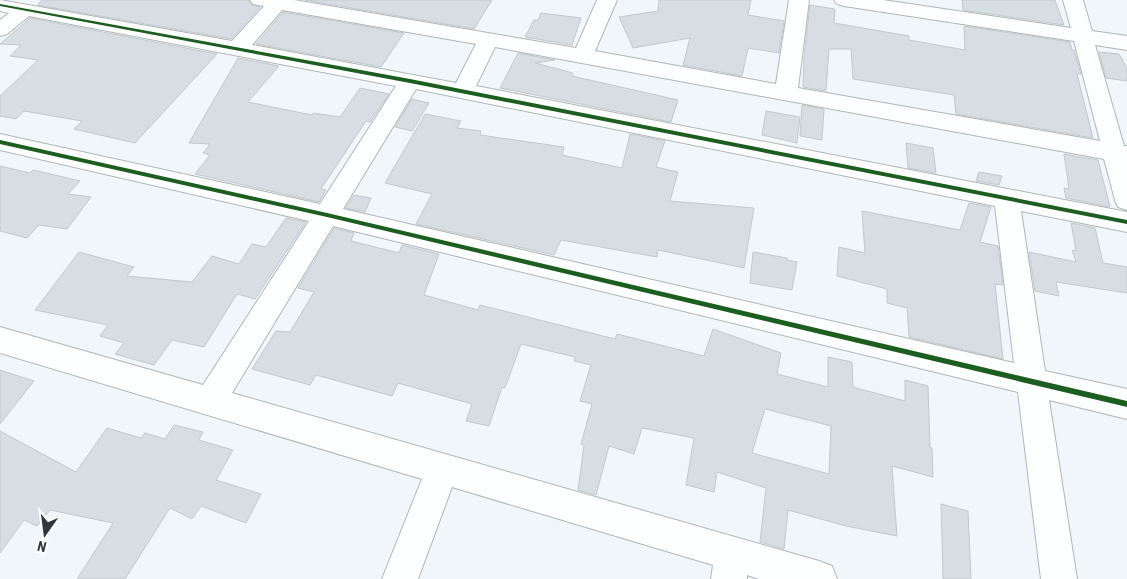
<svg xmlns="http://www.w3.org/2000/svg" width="1127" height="579" viewBox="0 0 1127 579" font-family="'Roboto Condensed',sans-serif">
	<rect width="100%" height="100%" fill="#f0f6fa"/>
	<g fill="#d7dee3" stroke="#c2c9ce" fill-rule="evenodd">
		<path d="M42 0H248L253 6 260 7 231 39 37 5Z"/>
		<path d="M305 0H492L474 29Z"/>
		<path d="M659 0H751L748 15 784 21 779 53 748 48 742 76 683 65 690 38 633 48 619 17 658 11Z"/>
		<path d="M962 0H1055L1064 25 963 10Z"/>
		<path d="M810 5 835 9 834 23 909 36V40L965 50 964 26 1070 42 1072 50H1074L1081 74H1077L1093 138 956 114 954 95 853 79 851 49H829L826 91 803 87 804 57Z"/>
		<path d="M283 12 404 33 381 67 256 44Z"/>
		<path d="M541 13 581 18 572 45 525 37 534 20H538Z"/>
		<path d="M30 18 217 54 135 143 74 129 82 121 24 111 16 119 0 116V96L38 60 10 56 21 45 0 44Z"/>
		<path d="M1099 52 1119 54 1127 68V81L1106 78Z"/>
		<path d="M518 53 555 60 535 63 573 73 572 76 678 100 671 122 500 88Z"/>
		<path d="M238 58 279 66 248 102 312 115 313 113 340 117 360 88 389 94 370 122 366 121 321 189 326 190 319 202 195 174 210 155 203 153 210 144 189 143Z"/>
		<path d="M412 99 429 103 412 131 395 127Z"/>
		<path d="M802 105 824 109 822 140 800 136Z"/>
		<path d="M766 111 800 117 797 143 762 135Z"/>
		<path d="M425 114 461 121 457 128 481 131 480 135 564 147 562 155 622 168 630 134 665 141 656 167 678 172 670 201 754 208 744 268 658 250 657 257 561 240 554 255 416 224 432 194 385 183Z"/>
		<path d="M906 143 933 148 936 173 908 168Z"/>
		<path d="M1064 154 1098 160 1110 207 1066 198 1064 188 1069 189Z"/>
		<path d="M0 166 30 173 33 170 80 181 68 194 91 197 67 229 39 225 27 238 0 231Z"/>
		<path d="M979 172 1002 176 999 185 976 181Z"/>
		<path d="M354 195 371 198 365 212 346 208Z"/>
		<path d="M969 203 991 207 980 242 998 246 1003 285 995 284 1003 359 909 337 907 308 887 303V289L837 276 839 247 865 253 862 211 960 230Z"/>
		<path d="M286 218 306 222 255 299 237 294 204 347 172 340 154 365 115 354 124 343 100 336 108 325 35 310 79 252 134 267 127 276 192 282 212 256 239 264 252 244 266 247Z"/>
		<path d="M1071 223 1095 228 1103 263 1127 267V293L1056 282 1059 296 1035 291 1029 252 1076 262 1072 250 1076 251Z"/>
		<path d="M334 228 354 233 351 241 399 253 402 245 439 254 424 295 478 310 480 305 615 339 617 334 704 356 713 329 781 353 777 374 828 387V357L852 362 853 387 905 401V380L928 386 930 447 932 448 933 477 892 466 897 536 846 526 788 510 784 549 760 542 766 488 717 472 714 492 686 485 694 438 642 428 634 454 609 446 596 495 578 490 584 445 581 444 592 404 580 401 591 365 574 361 575 357 521 344 505 388 502 387 489 426 466 421 472 404 398 383 392 396 316 375 310 385 252 369 276 331 290 332 314 292 298 288ZM765 409 831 426 829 474 752 453Z"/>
		<path d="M753 252 787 258V260L797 262 792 290 750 283Z"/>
		<path d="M0 370 34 381 0 424Z"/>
		<path d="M174 425 203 432 199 440 233 450 216 480 261 494 246 523 201 506 192 519 170 508 125 579H77L113 523 50 510 37 526 24 520 0 553V431L76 472 107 428 141 438 145 433 165 439Z"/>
		<path d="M941 504 968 511 971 579H943Z"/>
	</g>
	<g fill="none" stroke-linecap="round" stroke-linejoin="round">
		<defs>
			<path id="street" d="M0 0 232 41 264 6 253 4 250 0H294L576 48 597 0H617L595 51 776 84 789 0H809L798 88 1100 141 1074 41 844 6 837 4 834 0H883L1071 28 1063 0H1083L1092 31 1127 36V50L1095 45 1124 146H1127V210L1118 207 1115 200 1104 159 495 47 476 86 1127 212V232L1021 211 1045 371 1127 389V419L1049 400 1077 579H1041L1018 392 333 226 232 393 819 561 832 566 837 579H759L747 575V579H711L713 565 452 487 418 579H382L422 479 0 353V327L203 385 309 221 0 150V134L320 204 396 86 29 16 7 34 0 36V20L9 13 0 11ZM282 10 476 44 456 83 252 45ZM416 89 995 206 1014 363 343 209Z"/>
		</defs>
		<use href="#street" stroke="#afb6ba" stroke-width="2"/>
		<use href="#street" fill="#fdfefe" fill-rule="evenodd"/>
		<defs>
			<g id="cycleway">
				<path d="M0 4 410 79 1127 220V224L410 83 0 6Z"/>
				<path d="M0 140 327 213 1127 401V407L327 217 0 144Z"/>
			</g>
		</defs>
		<use href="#cycleway" stroke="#fff" stroke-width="3"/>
		<use href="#cycleway" fill="#1b5e20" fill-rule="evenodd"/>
	</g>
	<g transform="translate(45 534) rotate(194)" stroke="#ffffff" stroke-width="4" paint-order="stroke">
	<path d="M0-4L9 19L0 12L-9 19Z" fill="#2e373e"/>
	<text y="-8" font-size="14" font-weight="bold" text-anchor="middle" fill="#2e373e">N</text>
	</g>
</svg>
